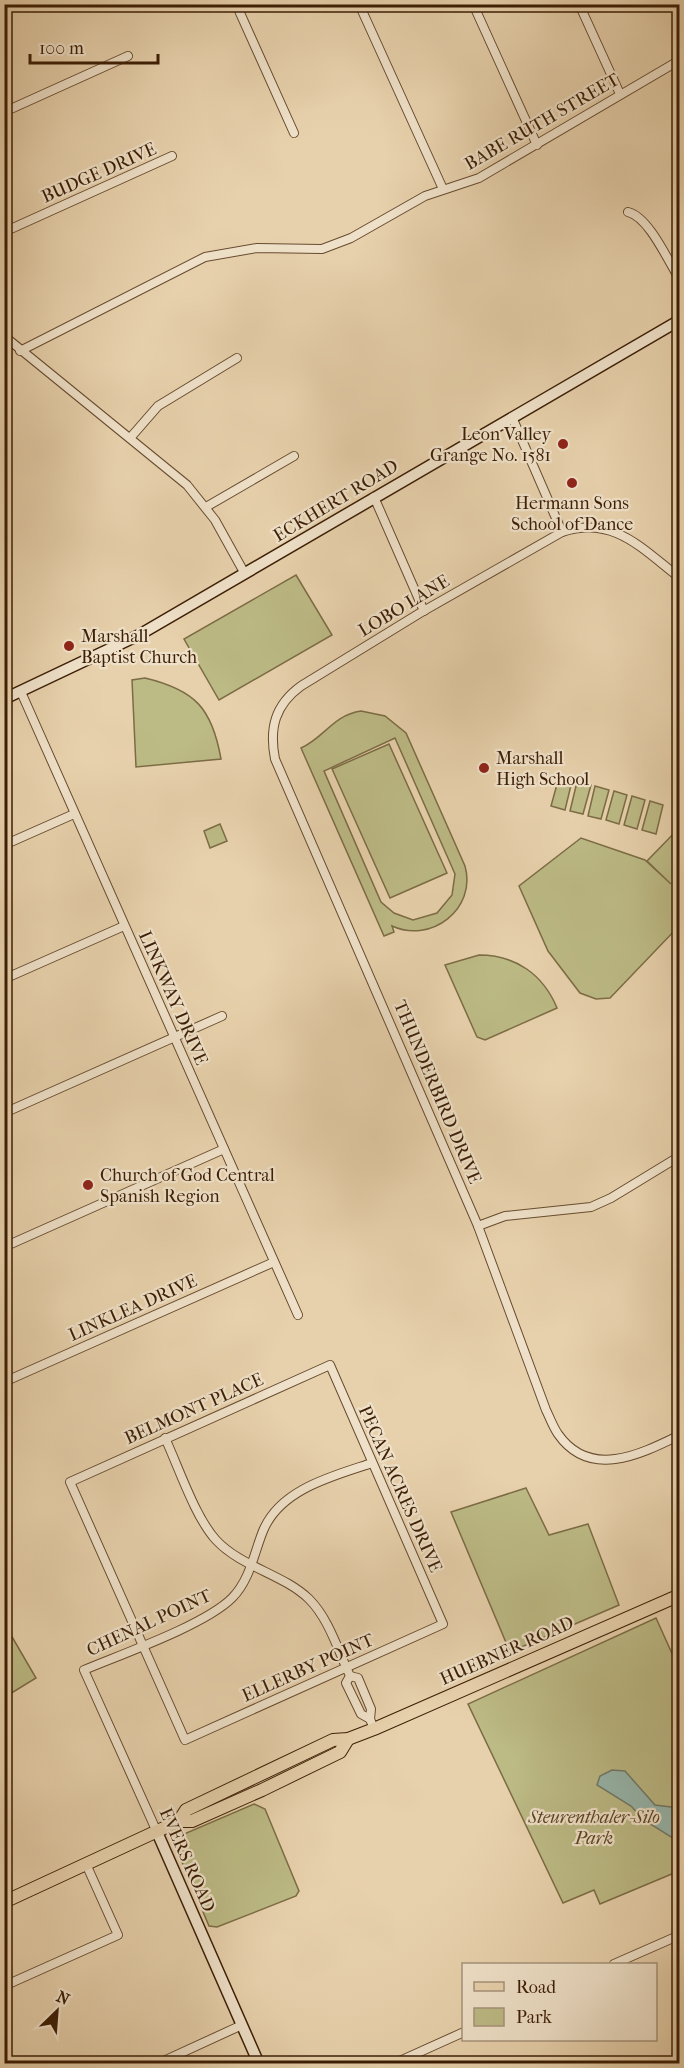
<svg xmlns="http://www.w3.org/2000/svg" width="684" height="2068" viewBox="0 0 684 2068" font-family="'IM FELL French Canon',serif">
	<rect width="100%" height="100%" fill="#e7d1ac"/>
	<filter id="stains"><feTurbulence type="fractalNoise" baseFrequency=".00333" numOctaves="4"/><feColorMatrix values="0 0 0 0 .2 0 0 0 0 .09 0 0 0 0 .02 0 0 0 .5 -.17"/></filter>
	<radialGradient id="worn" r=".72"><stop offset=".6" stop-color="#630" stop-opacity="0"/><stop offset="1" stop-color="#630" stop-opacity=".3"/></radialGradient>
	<g fill="#bcba85" stroke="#7c6c45" stroke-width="1.5" fill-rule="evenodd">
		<path d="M296 575 332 635 219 700 184 639Z"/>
		<path d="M145 678C195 690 212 708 221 759L136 767 132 680Z"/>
		<path d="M361 711 385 716 406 733 465 866C477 909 431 944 392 926L394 932 384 936 301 748C324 738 333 715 361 711ZM395 738 455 874 452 895 437 913 413 920 394 913 381 902 324 771Z"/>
		<path d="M389 744 447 873 390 898 332 769Z"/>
		<path d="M559 777 572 781 565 810 551 806Z"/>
		<path d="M577 782 591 785 583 814 570 811Z"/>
		<path d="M595 786 609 790 601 819 588 816Z"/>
		<path d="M614 791 627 795 619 824 606 820Z"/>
		<path d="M632 796 645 800 637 829 624 825Z"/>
		<path d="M650 801 663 805 656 834 642 830Z"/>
		<path d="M220 824 227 841 210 848 204 831Z"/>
		<path d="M679 828V926L610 998 596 999 580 993 548 951 519 886 581 838 645 860 671 884 647 861Z"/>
		<path d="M479 955C515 955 543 974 557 1008L485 1040 477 1037 445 965Z"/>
		<path d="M526 1488 549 1535 588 1524 619 1605 510 1652 451 1512Z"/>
		<path d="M656 1618 679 1669V1871L600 1904 594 1890 563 1903 468 1704Z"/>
		<path d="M4 1623 36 1678 5 1697 4 1696Z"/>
		<path d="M254 1804 265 1809 299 1891 296 1896 217 1927 209 1926 177 1850 184 1834Z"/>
	</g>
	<path fill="#97b7ad" stroke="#737a6a" stroke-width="1.5" d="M612 1770 625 1771 655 1805 679 1808V1842L644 1820 631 1806 597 1785 600 1776Z"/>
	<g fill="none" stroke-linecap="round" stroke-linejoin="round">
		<defs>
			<g id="street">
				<path d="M236 4 294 133"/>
				<path d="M359 4 443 189"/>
				<path d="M473 4 537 145"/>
				<path d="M579 4 620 94"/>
				<path d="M4 112 128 56"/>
				<path d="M628 212C649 217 668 261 680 280"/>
				<path d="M4 232 172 156"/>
				<path d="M4 336 187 485 215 520 245 574"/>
				<path d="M20 351 205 257 257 248 322 249 351 238 425 196 479 178 680 60"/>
				<path d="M512 417 562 532"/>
				<path d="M131 437 158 406 237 358"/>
				<path d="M374 497 424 611"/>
				<path d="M206 507 294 456"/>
				<path d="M680 578C642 549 614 515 562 532L420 613 301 686C275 705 269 728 275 759L478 1226 546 1410C550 1418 553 1427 558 1434 590 1480 641 1454 680 1435"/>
				<path d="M21 692 298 1315"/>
				<path d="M4 845 74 814"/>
				<path d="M4 979 124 926"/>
				<path d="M4 1113 222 1016"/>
				<path d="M478 1226 505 1216 591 1207 611 1198 680 1156"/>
				<path d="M4 1247 224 1149"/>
				<path d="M330 1365 443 1624 185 1740 70 1482Z"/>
				<path d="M4 1382 274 1262"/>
				<path d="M165 1438C179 1468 195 1517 216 1540 241 1567 283 1574 309 1599 327 1617 336 1644 346 1667L350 1676 346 1683 361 1714 370 1719"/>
				<path d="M350 1676 358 1678 371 1709 370 1719 374 1729"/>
				<path d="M157 1832 84 1670C122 1654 205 1625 232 1598 250 1580 254 1553 263 1531 280 1489 333 1476 372 1463"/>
				<path d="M614 1964 680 1935"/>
				<path d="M4 1986 118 1935 86 1864"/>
				<path d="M157 2064 242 2025"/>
				<path d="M393 2064 464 2032"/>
			</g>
			<g id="secondary">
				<path d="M4 699 139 635 680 320"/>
				<path d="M157 1832 259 2064"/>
			</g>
			<g id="primary">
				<path d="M179 1821 186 1810 333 1740 348 1739 374 1729 680 1595"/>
				<path d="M4 1902 179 1821H192L262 1790 340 1752 348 1739"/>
			</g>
		</defs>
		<use href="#street" stroke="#674b2f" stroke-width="10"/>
		<use href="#secondary" stroke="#3c1e05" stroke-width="13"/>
		<use href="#primary" stroke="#3c1e05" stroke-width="14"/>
		<use href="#street" stroke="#efe1c9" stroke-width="8"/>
		<use href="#secondary" stroke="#efe1c9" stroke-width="10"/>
		<use href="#primary" stroke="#e7d1ac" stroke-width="12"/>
	</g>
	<g fill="#8f2418" stroke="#efe1c9" stroke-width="2">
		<circle cx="563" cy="444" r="6"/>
		<circle cx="572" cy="483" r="6"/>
		<circle cx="69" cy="646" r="6"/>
		<circle cx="484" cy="768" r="6"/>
		<circle cx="88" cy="1185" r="6"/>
	</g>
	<g text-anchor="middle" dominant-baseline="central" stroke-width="4.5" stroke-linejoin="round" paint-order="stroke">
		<g font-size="18" fill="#3c1e05" stroke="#efe1c9">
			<text transform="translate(542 122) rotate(-30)">BABE RUTH STREET</text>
			<text transform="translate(99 173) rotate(-24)">BUDGE DRIVE</text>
			<text transform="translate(336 501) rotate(-31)">ECKHERT ROAD</text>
			<text transform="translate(404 606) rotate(-31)">LOBO LANE</text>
			<text transform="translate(173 998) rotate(66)">LINKWAY DRIVE</text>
			<text transform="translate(437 1092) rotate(67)">THUNDERBIRD DRIVE</text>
			<text transform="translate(133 1308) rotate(-24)">LINKLEA DRIVE</text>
			<text transform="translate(194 1409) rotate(-24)">BELMONT PLACE</text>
			<text transform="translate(400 1489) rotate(66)">PECAN ACRES DRIVE</text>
			<text transform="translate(149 1623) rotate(-25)">CHENAL POINT</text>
			<text transform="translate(507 1651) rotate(-24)">HUEBNER ROAD</text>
			<text transform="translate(308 1668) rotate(-24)">ELLERBY POINT</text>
			<text transform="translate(187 1860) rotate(66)">EVERS ROAD</text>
		</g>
		<g font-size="18" fill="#3c1e05" stroke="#efe1c9" text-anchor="start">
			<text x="551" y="434" text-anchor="end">Leon Valley<tspan x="551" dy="21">Grange No. 1581</tspan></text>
			<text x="572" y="503" text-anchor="middle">Hermann Sons<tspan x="572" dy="21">School of Dance</tspan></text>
			<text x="81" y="636">Marshall<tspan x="81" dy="21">Baptist Church</tspan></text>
			<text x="496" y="758">Marshall<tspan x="496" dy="21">High School</tspan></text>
			<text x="100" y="1175">Church of God Central<tspan x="100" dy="21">Spanish Region</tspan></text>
		</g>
		<g font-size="18" font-style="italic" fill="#5c4525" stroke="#efe1c9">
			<text x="594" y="1817">Steurenthaler-Silo<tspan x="594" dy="21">Park</tspan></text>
		</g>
	</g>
	<rect width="684" height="2068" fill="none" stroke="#e7d1ac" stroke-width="24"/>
	<rect x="6" y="6" width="672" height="2056" fill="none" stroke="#3c1e05" stroke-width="3"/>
	<rect x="12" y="12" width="660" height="2044" fill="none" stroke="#3c1e05" stroke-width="1.5"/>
	<rect x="462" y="1963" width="195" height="78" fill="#efe1c9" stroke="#a7937b" stroke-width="1.5"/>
	<rect x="474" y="1982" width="30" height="9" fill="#e7d1ac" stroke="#a7937b" stroke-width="1.5"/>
	<text x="516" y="1993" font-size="18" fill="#3c1e05">Road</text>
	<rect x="474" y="2008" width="30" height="18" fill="#bcba85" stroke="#a7937b" stroke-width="1.5"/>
	<text x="516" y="2023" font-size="18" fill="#3c1e05">Park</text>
	<g transform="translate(57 2011) rotate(25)" stroke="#efe1c9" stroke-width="4.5" paint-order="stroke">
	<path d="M0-4.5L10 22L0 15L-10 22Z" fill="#3c1e05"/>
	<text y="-9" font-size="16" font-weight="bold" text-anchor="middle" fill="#3c1e05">N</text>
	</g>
	<path d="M30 54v9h128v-9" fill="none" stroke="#3c1e05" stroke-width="3"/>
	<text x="39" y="54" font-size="18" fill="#3c1e05" stroke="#efe1c9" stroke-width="4.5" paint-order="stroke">100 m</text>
	<rect width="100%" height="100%" filter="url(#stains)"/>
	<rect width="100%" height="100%" fill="url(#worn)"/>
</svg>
